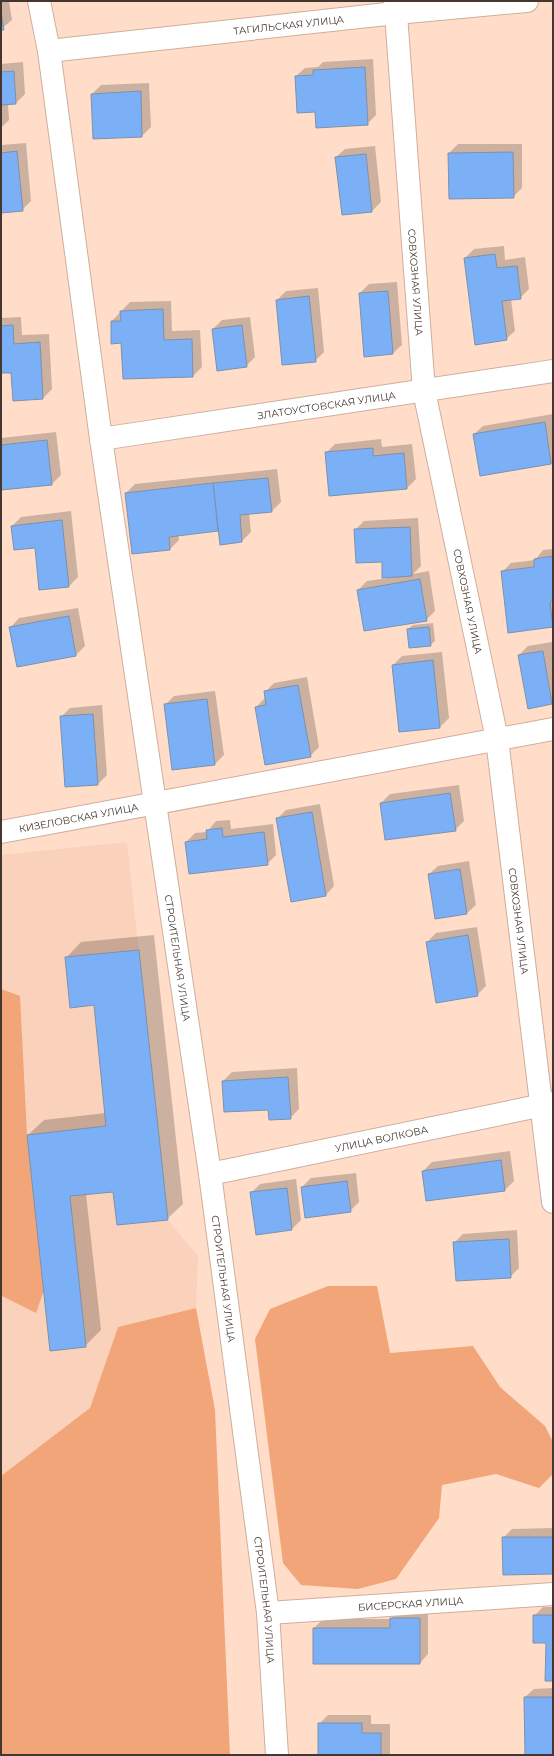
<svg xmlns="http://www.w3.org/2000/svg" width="554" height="1756" viewBox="0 0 554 1756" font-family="Montserrat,sans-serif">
	<rect width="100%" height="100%" fill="#ffddc9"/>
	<path fill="#fad1ba" d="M127 842 168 1220 198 1256 196 1308 118 1327 90 1408 1 1476V855Z"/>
	<g fill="#f1a579">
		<path d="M1 989 20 996 27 1135 44 1290 36 1313 2 1296Z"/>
		<path d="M328 1286H377L390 1353 473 1346 500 1387 545 1426 553 1442V1474L539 1488 496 1474 442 1485 439 1518 396 1579 358 1589 301 1585 283 1563 255 1339 270 1309Z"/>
		<path d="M196 1308 215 1410 230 1755H1V1476L90 1408 118 1327Z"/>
	</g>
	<g fill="#0003">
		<path d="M1 1H9L12 20 1 29Z"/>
		<path d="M373 59 376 115 367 124 316 111 296 76 305 68 318 67 323 62Z"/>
		<path d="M23 62 25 94 16 103H8L9 120 1 128V64Z"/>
		<path d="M149 83 151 127 142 136 94 138 92 94 101 85Z"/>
		<path d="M26 143 31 201 22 210 1 212V145Z"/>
		<path d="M458 144H522V188L513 197 449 153Z"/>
		<path d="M375 146 381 202 372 211 342 214 336 157 345 149Z"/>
		<path d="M504 246 505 260 525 257 529 289 520 298 511 299 515 331 506 339 465 258 474 249Z"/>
		<path d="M397 282 402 345 393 353 360 293 369 284Z"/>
		<path d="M318 288 324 352 315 361 277 300 286 291Z"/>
		<path d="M171 301 172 331 200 330 202 367 193 376 122 342 112 321 130 302Z"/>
		<path d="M21 317 22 335 49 334 52 389 43 398 12 371 1 372V318Z"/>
		<path d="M250 317 255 357 246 366 213 329 222 320Z"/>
		<path d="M553 414V462L551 464 481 475 474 434 483 426Z"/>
		<path d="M56 432 61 475 52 484 1 489V438Z"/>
		<path d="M381 439 382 447 412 444 416 479 407 488 326 453 335 444Z"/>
		<path d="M277 469 281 502 272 511 249 513 251 532 242 541 219 530 178 535 179 540 170 549 126 493 135 484Z"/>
		<path d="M71 511 78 577 69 586 40 589 36 547 12 526 21 517Z"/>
		<path d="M418 518 421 566 413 574 429 571 435 611 426 620 358 590 367 581 388 578 383 561 355 530 364 521Z"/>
		<path d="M553 549V626L509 632 502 572 511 563 535 560 543 550Z"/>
		<path d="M78 608 85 646 76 655 17 666 11 627 19 618Z"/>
		<path d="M433 623 435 641 430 645 408 629 413 625Z"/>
		<path d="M552 642 553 650V702L552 703 519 655 528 646Z"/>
		<path d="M442 652 449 718 440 727 400 731 393 665 402 656Z"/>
		<path d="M307 677 319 747 310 756 256 707 265 698V692L274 683Z"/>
		<path d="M215 691 224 755 215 764 165 705 174 696Z"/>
		<path d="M102 705 107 775 98 784 61 717 70 708Z"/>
		<path d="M459 785 464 821 455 830 381 803 390 794Z"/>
		<path d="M320 804 334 886 326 895 277 819 286 810Z"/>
		<path d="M230 820 231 829 273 824 276 855 267 864 186 842 195 833 207 832 216 821Z"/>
		<path d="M469 861 476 905 467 913 429 874 438 866Z"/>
		<path d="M477 927 486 986 477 995 427 942 436 933Z"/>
		<path d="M154 935 183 1204 167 1219 114 1191 86 1194 101 1330 85 1346 28 1135 44 1120 106 1113 94 1004 66 958 81 942Z"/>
		<path d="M297 1068 299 1109 290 1118 269 1108 223 1081 232 1072Z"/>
		<path d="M510 1151 514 1181 505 1190 423 1171 432 1162Z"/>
		<path d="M356 1173 359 1202 350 1211 302 1187 311 1178Z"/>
		<path d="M296 1179 301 1220 292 1229 257 1234 251 1193 260 1184Z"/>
		<path d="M517 1230 519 1268 510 1277 454 1243 463 1234Z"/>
		<path d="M553 1528V1573L503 1538 512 1529Z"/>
		<path d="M543 1607H553V1680L547 1642 534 1616Z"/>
		<path d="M400 1609H428V1654L420 1663 314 1628 323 1619H391Z"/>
		<path d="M553 1688V1755H526L525 1697 534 1689Z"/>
		<path d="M328 1715H371V1724H390V1755H319V1724Z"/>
	</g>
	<g fill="#7cb0f6" stroke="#7d91ab">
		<path d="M1 12 4 30H1Z"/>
		<path d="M365 67 368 125 316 128 315 112 297 113 295 76 313 75V70Z"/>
		<path d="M14 71 16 104 1 105V72Z"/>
		<path d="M141 91 142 137 93 139 91 94Z"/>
		<path d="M17 151 23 211 1 213V153Z"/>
		<path d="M513 152 514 198 449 199 448 153Z"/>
		<path d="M366 154 372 212 342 215 335 157Z"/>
		<path d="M495 254 497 268 517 266 521 299 502 301 507 340 475 345 464 258Z"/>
		<path d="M388 291 393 354 364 357 359 293Z"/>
		<path d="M309 296 316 362 282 365 276 300Z"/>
		<path d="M163 309 164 340 192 339 193 377 123 379 121 343 111 344V321H121L120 311Z"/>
		<path d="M13 325 14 344 40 342 43 399 13 401 11 373H1V326Z"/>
		<path d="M242 325 247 367 217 371 212 329Z"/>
		<path d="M545 422 551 464 480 476 473 434Z"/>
		<path d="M47 440 52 485 1 490V445Z"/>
		<path d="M373 448V456L404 453 407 489 329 496 325 452Z"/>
		<path d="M268 478 272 512 240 515 242 542 220 545 213 483Z"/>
		<path d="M213 483 218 531 169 537 170 550 132 554 125 493Z"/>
		<path d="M62 520 69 587 39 590 35 548 14 550 11 526Z"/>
		<path d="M410 527 412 576 382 578V562L356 563 354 529Z"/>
		<path d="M553 556V601L550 602 553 627 508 633 501 571 534 567V559Z"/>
		<path d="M420 579 427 621 364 631 357 590Z"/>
		<path d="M69 616 76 656 17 667 9 627Z"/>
		<path d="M429 627 431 646 409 648 407 629Z"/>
		<path d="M543 651 552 704 528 709 518 655Z"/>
		<path d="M433 660 440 728 399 732 392 665Z"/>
		<path d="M298 685 311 757 265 765 255 707 266 705 264 691Z"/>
		<path d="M207 699 215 765 172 770 164 704Z"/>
		<path d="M93 714 98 785 65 787 60 716Z"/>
		<path d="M450 793 456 831 385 840 380 803Z"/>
		<path d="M312 812 326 896 291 902 276 818Z"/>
		<path d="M222 828 223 837 264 832 268 865 189 874 185 842 207 839 206 830Z"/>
		<path d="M460 869 467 914 435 919 428 874Z"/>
		<path d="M468 935 478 996 436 1003 426 942Z"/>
		<path d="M139 950 168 1220 117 1225 113 1192 70 1196 86 1347 50 1351 27 1135 106 1126 94 1005 70 1008 65 957Z"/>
		<path d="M288 1077 291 1119 269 1120 268 1110 224 1112 222 1081Z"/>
		<path d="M501 1160 505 1191 426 1201 422 1171Z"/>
		<path d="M347 1181 351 1212 305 1218 301 1187Z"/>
		<path d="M287 1188 292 1230 256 1235 250 1192Z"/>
		<path d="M509 1239 511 1278 456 1281 453 1242Z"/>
		<path d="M502 1537H553V1574L503 1575Z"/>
		<path d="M533 1615H553V1681H545L546 1643H533Z"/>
		<path d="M390 1618H420V1664H313V1628H390Z"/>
		<path d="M524 1697H553V1755H525Z"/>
		<path d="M318 1723H362V1733H381V1755H318Z"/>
	</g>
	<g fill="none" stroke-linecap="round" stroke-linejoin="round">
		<defs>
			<g id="minor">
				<path id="s1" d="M39 1 49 51 101 439 210 1174 268 1613 277 1755"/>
				<path id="s2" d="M395 1 424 391 497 739 553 1202"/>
				<path id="s3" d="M49 51 396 13 527 1"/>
				<path id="s4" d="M101 439 553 371"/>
				<path id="s5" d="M1 832 553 729"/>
				<path id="s6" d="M210 1174 553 1103"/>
				<path id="s7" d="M268 1613 553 1594"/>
			</g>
		</defs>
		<use href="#minor" stroke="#cfae9c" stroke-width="24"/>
		<use href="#minor" stroke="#fff" stroke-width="22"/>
	</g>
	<g text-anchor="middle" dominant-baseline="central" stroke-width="3" stroke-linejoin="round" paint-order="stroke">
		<g font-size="10" fill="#44372f" stroke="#fdefe7">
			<text stroke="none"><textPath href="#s3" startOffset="241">ТАГИЛЬСКАЯ УЛИЦА</textPath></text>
			<text stroke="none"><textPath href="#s2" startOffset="282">СОВХОЗНАЯ УЛИЦА</textPath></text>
			<text stroke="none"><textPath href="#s4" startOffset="228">ЗЛАТОУСТОВСКАЯ УЛИЦА</textPath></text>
			<text stroke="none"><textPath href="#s2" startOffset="606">СОВХОЗНАЯ УЛИЦА</textPath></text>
			<text stroke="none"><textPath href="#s5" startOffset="79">КИЗЕЛОВСКАЯ УЛИЦА</textPath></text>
			<text stroke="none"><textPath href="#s2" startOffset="930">СОВХОЗНАЯ УЛИЦА</textPath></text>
			<text stroke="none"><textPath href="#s1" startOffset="967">СТРОИТЕЛЬНАЯ УЛИЦА</textPath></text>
			<text stroke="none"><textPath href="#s6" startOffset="175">УЛИЦА ВОЛКОВА</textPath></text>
			<text stroke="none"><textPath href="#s1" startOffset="1291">СТРОИТЕЛЬНАЯ УЛИЦА</textPath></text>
			<text stroke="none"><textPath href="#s1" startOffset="1615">СТРОИТЕЛЬНАЯ УЛИЦА</textPath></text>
			<text stroke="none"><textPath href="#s7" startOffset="143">БИСЕРСКАЯ УЛИЦА</textPath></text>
		</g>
	</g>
	<rect width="554" height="1756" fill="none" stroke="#44372f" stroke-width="4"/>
</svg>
